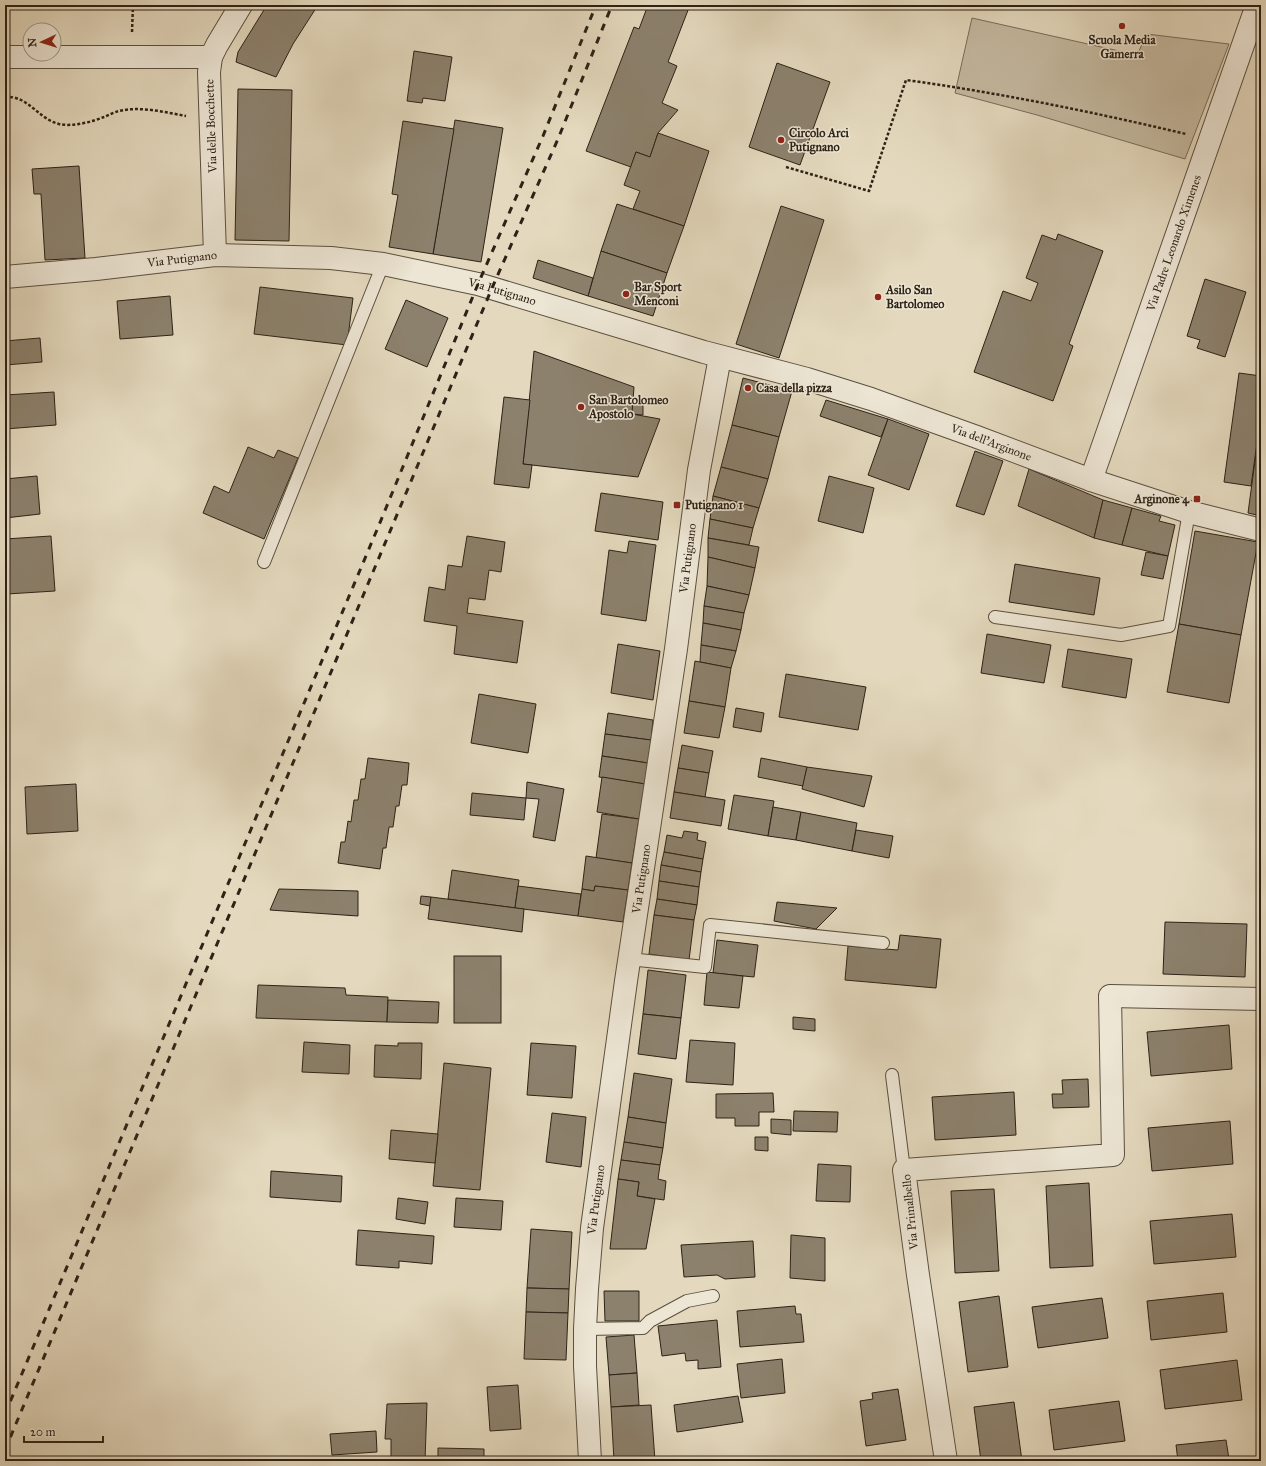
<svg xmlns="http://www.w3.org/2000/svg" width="1266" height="1466" viewBox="0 0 1266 1466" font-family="'IM FELL Great Primer',serif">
	<rect width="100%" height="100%" fill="#e4d9be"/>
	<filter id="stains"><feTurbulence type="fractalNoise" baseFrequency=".005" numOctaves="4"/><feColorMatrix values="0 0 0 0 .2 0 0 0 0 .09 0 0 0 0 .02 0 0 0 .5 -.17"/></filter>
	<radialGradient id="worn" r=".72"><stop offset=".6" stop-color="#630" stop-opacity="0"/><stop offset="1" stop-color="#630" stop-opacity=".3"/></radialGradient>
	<path fill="#c5baa1" stroke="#796e5c" d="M972 18 1137 55 1147 34 1229 44 1185 159 1037 115 955 93Z"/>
	<g fill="#8c816d" stroke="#2d2216">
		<path d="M267 5H318L293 44 276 77 236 62 238 52Z"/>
		<path d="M648 5H690L668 62 677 66 662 103 678 110 658 133 650 157 636 152 631 167 586 151 634 27 639 29Z"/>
		<path d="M414 51 452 57 445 101 423 98 422 103 407 101Z"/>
		<path d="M777 63 830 82 800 165 749 147Z"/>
		<path d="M238 89 292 90 289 241 235 240Z"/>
		<path d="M455 120 503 128 481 262 433 254Z"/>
		<path d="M403 121 454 129 433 254 389 247 398 195 392 194Z"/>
		<path d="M658 133 709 151 684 226 633 209 640 191 624 185 636 152 650 157Z"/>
		<path d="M79 166 85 258 45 260 41 194H34L32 169Z"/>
		<path d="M617 204 684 226 667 273 601 251Z"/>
		<path d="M781 206 824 220 779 358 736 344Z"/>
		<path d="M1058 234 1103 251 1069 344 1073 346 1053 401 974 372 1003 291 1031 301 1038 283 1026 278 1042 235 1056 240Z"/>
		<path d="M601 251 667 273 653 316 588 296Z"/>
		<path d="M538 260 593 278 588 296 533 278Z"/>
		<path d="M1205 279 1246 292 1225 357 1197 348 1200 340 1187 336Z"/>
		<path d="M260 287 353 298 347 345 254 334Z"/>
		<path d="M170 296 173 335 120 339 117 301Z"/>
		<path d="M406 300 448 318 427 367 385 349Z"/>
		<path d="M40 338 42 362 5 365V341Z"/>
		<path d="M534 351 634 387 632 414 660 419 638 477 523 464Z"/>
		<path d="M1239 373 1261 376V414L1251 486 1224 482Z"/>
		<path d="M743 378 792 391 779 437 732 425Z"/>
		<path d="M54 392 56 425 5 429V395Z"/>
		<path d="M504 397 530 400 523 464 532 465 529 488 494 484Z"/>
		<path d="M633 399 643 400V415L632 414Z"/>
		<path d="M826 400 888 419 881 437 820 416Z"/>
		<path d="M888 419 929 434 909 490 868 475Z"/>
		<path d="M1260 424H1261V516L1248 513Z"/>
		<path d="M732 425 779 437 768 479 721 467Z"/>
		<path d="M248 447 274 458 278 450 298 458 264 539 203 513 214 486 229 493Z"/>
		<path d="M975 451 1003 461 984 515 956 506Z"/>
		<path d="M721 467 768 479 759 508 713 496Z"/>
		<path d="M1029 469 1103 500 1094 538 1018 506Z"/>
		<path d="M37 476 40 514 5 518V479Z"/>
		<path d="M829 476 874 488 863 533 818 521Z"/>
		<path d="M601 493 663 502 658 540 595 531Z"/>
		<path d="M713 496 759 508 753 528 710 519Z"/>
		<path d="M1103 500 1132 508 1122 545 1094 538Z"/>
		<path d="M1132 508 1161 516 1159 521 1175 525 1168 556 1122 545Z"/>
		<path d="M710 519 753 528 749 545 708 538Z"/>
		<path d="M1195 531 1258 542 1241 635 1179 624Z"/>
		<path d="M51 536 55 591 7 594 5 539Z"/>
		<path d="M467 536 505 542 501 572 489 570 485 600 469 598 467 613 523 621 517 663 454 654 457 626 424 621 429 587 445 590 448 565 462 567Z"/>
		<path d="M708 538 759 547 755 568 708 557Z"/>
		<path d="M629 541 656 545 646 621 601 614 609 550 627 553Z"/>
		<path d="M1146 552 1168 556 1163 579 1141 575Z"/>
		<path d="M708 557 755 568 749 595 707 586Z"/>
		<path d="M1015 564 1100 578 1094 615 1009 602Z"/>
		<path d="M707 586 749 595 744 613 704 606Z"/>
		<path d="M704 606 744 613 741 630 703 623Z"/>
		<path d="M703 623 741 630 736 651 701 645Z"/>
		<path d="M1179 624 1241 635 1229 703 1167 692Z"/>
		<path d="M987 634 1051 645 1044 683 981 673Z"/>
		<path d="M618 644 660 651 653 700 611 693Z"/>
		<path d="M701 645 736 651 731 668 700 662Z"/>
		<path d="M1068 649 1132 659 1126 698 1062 687Z"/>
		<path d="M695 661 731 668 725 707 689 701Z"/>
		<path d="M786 674 866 687 858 730 779 717Z"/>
		<path d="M479 694 536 704 528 753 471 743Z"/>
		<path d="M689 701 725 707 719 738 684 733Z"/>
		<path d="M736 708 764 713 761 732 733 727Z"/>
		<path d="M608 713 653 720 651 740 605 734Z"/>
		<path d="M605 734 651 740 648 763 602 756Z"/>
		<path d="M682 745 713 751 709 773 678 768Z"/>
		<path d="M602 756 648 763 645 784 599 777Z"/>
		<path d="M368 758 409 763 407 785H402L399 806H396L393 827H389L386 848H383L380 869 338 863 341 842H345L348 821 351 822 354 800H358L361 779H365Z"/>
		<path d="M761 758 807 767 803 786 758 777Z"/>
		<path d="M807 767 872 776 864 807 802 789Z"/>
		<path d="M678 768 709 773 705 797 674 792Z"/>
		<path d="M602 777 645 784 639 819 597 812Z"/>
		<path d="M527 782 564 789 555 841 533 837 539 799 526 798Z"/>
		<path d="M76 784 78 831 27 834 25 787Z"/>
		<path d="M674 792 725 800 721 826 670 818Z"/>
		<path d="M472 793 526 798 524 820 470 815Z"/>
		<path d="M734 795 774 801 768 836 728 829Z"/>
		<path d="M773 807 801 812 796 840 768 836Z"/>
		<path d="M801 812 857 823 852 851 796 840Z"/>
		<path d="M602 814 639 819 632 863 596 858Z"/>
		<path d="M856 830 893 836 889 858 852 851Z"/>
		<path d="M684 831 698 833 697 840 706 842 703 859 664 852 667 835 682 838Z"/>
		<path d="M664 852 703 859 701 872 661 865Z"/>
		<path d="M586 856 632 863 628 890 595 886 594 891 582 889Z"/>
		<path d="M661 865 701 872 699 887 659 881Z"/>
		<path d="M452 870 519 880 515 908 448 899Z"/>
		<path d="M659 881 699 887 697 905 657 899Z"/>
		<path d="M518 886 581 894 578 916 515 908Z"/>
		<path d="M595 886 628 890 623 922 578 916 582 889 594 891Z"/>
		<path d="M279 889 358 891V916L270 910Z"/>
		<path d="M421 896 431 897 430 906 420 904Z"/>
		<path d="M431 897 524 909 522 932 428 919Z"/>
		<path d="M657 899 697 905 694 920 654 915Z"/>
		<path d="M777 902 837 908 816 929 774 921Z"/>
		<path d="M654 915 694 920 689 960 649 954Z"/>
		<path d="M1165 922 1247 924 1245 977 1163 974Z"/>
		<path d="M900 935 941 939 936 988 845 980 848 946 898 950Z"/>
		<path d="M717 940 758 945 754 977 713 973Z"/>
		<rect x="454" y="956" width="47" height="67"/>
		<path d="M648 970 686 975 681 1018 643 1014Z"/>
		<path d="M707 972 743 976 739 1008 704 1005Z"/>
		<path d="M258 985 345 988 346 995 388 997 387 1022 256 1018Z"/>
		<path d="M388 1000 439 1002 438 1023 387 1022Z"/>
		<path d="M643 1014 681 1018 676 1059 638 1054Z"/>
		<path d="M793 1017 815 1019V1031L793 1029Z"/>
		<path d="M1229 1025 1232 1069 1151 1076 1147 1032Z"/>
		<path d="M690 1040 735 1043 733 1085 686 1082Z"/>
		<path d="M304 1042 350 1045 349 1074 302 1072Z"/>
		<path d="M398 1043H422L421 1079 374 1077 375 1045 398 1046Z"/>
		<path d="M531 1043 576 1046 572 1098 527 1095Z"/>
		<path d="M444 1063 491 1068 480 1190 433 1186Z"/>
		<path d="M634 1073 672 1079 666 1123 628 1117Z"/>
		<path d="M1088 1079 1089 1107 1053 1108 1052 1094H1063L1062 1080Z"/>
		<path d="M1014 1092 1016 1135 935 1140 932 1097Z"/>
		<path d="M773 1093 774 1112H759V1126H735V1118H716V1094Z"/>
		<path d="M794 1111 838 1112 837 1132 793 1131Z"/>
		<path d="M552 1113 586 1117 581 1167 546 1162Z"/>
		<path d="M628 1117 666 1123 663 1148 624 1142Z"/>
		<path d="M771 1119 791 1120V1135L771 1133Z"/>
		<path d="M1230 1121 1233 1164 1152 1171 1148 1128Z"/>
		<path d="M391 1130 438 1134 435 1163 389 1159Z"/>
		<path d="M755 1137H768V1151L755 1150Z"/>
		<path d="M624 1142 663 1148 660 1165 621 1160Z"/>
		<path d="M621 1160 660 1165 658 1179 666 1181 664 1200 637 1196 639 1182 618 1179Z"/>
		<path d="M818 1164 851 1166 850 1202 816 1201Z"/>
		<path d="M271 1171 342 1176 341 1202 270 1197Z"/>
		<path d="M618 1179 639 1182 637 1196 655 1199 646 1249H610Z"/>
		<path d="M1089 1183 1093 1266 1050 1268 1046 1186Z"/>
		<path d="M994 1189 999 1271 955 1273 951 1191Z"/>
		<path d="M398 1198 428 1202 425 1224 396 1219Z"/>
		<path d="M456 1198 503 1201 501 1230 454 1227Z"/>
		<path d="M1232 1214 1236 1257 1154 1264 1150 1221Z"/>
		<path d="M531 1229 572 1232 569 1289 527 1288Z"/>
		<path d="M358 1230 434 1236 432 1264 399 1261V1268L356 1265Z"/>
		<path d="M791 1235 825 1238V1281L790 1278Z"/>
		<path d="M753 1241 755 1277 725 1279 717 1275 684 1277 681 1245Z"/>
		<path d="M527 1288 569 1289 568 1313 526 1312Z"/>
		<path d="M604 1291H639V1321H605Z"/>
		<path d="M1223 1293 1227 1332 1151 1340 1147 1301Z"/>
		<path d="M999 1296 1008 1367 968 1372 959 1302Z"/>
		<path d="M1102 1298 1108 1338 1038 1348 1032 1307Z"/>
		<path d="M795 1306 796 1314H801L804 1342 740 1347 737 1311Z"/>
		<path d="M526 1312 568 1313 566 1360 524 1359Z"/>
		<path d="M717 1320 721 1367 698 1369V1360L686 1361 685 1353 662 1356 658 1326Z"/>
		<path d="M634 1335 637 1373 609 1375 606 1337Z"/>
		<path d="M782 1359 785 1393 741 1398 737 1364Z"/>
		<path d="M1237 1360 1242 1400 1165 1409 1160 1370Z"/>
		<path d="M637 1373 639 1405 611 1407 609 1375Z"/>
		<path d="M518 1385 521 1429 490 1431 487 1387Z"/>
		<path d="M898 1389 906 1440 866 1446 860 1401 873 1399 872 1393Z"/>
		<path d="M738 1396 743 1422 677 1432 674 1405Z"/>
		<path d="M1119 1401 1125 1441 1054 1450 1049 1410Z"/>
		<path d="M1014 1402 1022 1461H981L974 1407Z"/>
		<path d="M427 1403 425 1461H391V1439H385L387 1404Z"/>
		<path d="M651 1405 655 1461H614L611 1407Z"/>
		<path d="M376 1431 377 1452 332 1455 330 1434Z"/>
		<path d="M1226 1440 1229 1459 1245 1458 1246 1461H1178L1176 1445Z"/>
		<path d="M438 1448 484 1449V1461H438Z"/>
	</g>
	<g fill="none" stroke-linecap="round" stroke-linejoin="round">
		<defs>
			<g id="service">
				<path d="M264 562 383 264"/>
				<path d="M995 617 1121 635 1169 626 1189 512"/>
				<path d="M629 959 705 967 710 925 883 943"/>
				<path d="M892 1075 904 1170"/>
				<path d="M585 1329 643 1328 650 1321 687 1301 713 1296"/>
			</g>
			<g id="minor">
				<path d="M5 57H211"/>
				<path d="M215 255 209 72 211 57 217 45 241 5"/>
				<path id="s1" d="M5 277 96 269 215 255 331 258 383 264 478 284 704 352 807 379 871 399 977 437 1091 480 1189 512 1261 530"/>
				<path id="s2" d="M1091 480 1257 5"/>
				<path id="s3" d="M590 1461 585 1366V1329L587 1289 592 1228 626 981 676 649 699 470 720 357"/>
				<path d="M946 1461 918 1275 904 1170 1113 1155 1110 996 1261 999"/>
			</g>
		</defs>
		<use href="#service" stroke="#5b5040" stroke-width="14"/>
		<use href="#minor" stroke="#5b5040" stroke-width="24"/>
		<g stroke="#2d2216" stroke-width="2.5" stroke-dasharray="3 2" stroke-linecap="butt">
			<path d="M132 32 133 5"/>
			<path d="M5 97C28 95 38 119 59 124 73 127 91 122 104 117 109 115 114 112 119 111 141 106 164 112 186 116"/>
			<path d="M786 167 869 191 906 80C1000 93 1093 112 1186 134"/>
		</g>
		<use href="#service" stroke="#ede6d5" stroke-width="12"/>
		<use href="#minor" stroke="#ede6d5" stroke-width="22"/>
		<g stroke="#2d2216" stroke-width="3" stroke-dasharray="7 7" stroke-linecap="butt">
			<path d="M5 1414 379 525 478 284 543 136 596 5"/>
			<path d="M5 1450 492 288 558 139 612 5"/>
		</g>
	</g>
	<g fill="#8f2418" stroke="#ede6d5" stroke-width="1.5">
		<circle cx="1122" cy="26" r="4"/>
		<circle cx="781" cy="140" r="4"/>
		<circle cx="626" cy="294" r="4"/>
		<circle cx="878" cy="297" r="4"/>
		<circle cx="748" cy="388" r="4"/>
		<circle cx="581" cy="407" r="4"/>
		<rect x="1193" y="495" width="8" height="8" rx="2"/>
		<rect x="673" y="501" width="8" height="8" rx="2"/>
	</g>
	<g text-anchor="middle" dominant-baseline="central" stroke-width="3" stroke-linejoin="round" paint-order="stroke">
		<g font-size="12" font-weight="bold" fill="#2d2216" stroke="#ede6d5" text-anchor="start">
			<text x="1122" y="40" text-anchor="middle">Scuola Media<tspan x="1122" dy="14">Gamerra</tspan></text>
			<text x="789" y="133">Circolo Arci<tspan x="789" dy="14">Putignano</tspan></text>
			<text x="634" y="287">Bar Sport<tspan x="634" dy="14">Menconi</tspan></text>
			<text x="886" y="290">Asilo San<tspan x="886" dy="14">Bartolomeo</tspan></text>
			<text x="756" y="388">Casa della pizza</text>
			<text x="589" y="400">San Bartolomeo<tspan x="589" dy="14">Apostolo</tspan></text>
			<text x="1189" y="499" text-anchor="end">Arginone 4</text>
			<text x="685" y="505">Putignano 1</text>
		</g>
		<g font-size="12" fill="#2d2216" stroke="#ede6d5">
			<text transform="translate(211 126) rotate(-92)">Via delle Bocchette</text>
			<text stroke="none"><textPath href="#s2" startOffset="251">Via Padre Leonardo Ximenes</textPath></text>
			<text stroke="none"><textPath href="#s1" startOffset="178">Via Putignano</textPath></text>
			<text stroke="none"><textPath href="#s1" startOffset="502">Via Putignano</textPath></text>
			<text stroke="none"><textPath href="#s1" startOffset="1014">Via dell'Arginone</textPath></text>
			<text stroke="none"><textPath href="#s3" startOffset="910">Via Putignano</textPath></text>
			<text stroke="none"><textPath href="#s3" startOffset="586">Via Putignano</textPath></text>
			<text stroke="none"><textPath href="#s3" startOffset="262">Via Putignano</textPath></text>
			<text transform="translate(910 1212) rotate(-96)">Via Primalbello</text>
		</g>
	</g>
	<rect width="1266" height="1466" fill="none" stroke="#e4d9be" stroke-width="20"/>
	<rect x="6" y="6" width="1254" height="1454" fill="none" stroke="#2d2216" stroke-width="2"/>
	<rect x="10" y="10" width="1246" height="1446" fill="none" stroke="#2d2216"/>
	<g transform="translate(42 42) rotate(266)"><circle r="19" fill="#ede6d5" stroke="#a09889"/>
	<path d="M0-3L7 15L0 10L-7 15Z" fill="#8f2418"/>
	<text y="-6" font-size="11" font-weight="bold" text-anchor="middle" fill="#2d2216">N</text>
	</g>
	<path d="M24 1436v6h79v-6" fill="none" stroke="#2d2216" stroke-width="2"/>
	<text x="30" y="1436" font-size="12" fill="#2d2216" stroke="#ede6d5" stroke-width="3" paint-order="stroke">20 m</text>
	<rect width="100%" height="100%" filter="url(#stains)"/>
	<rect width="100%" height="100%" fill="url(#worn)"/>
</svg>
